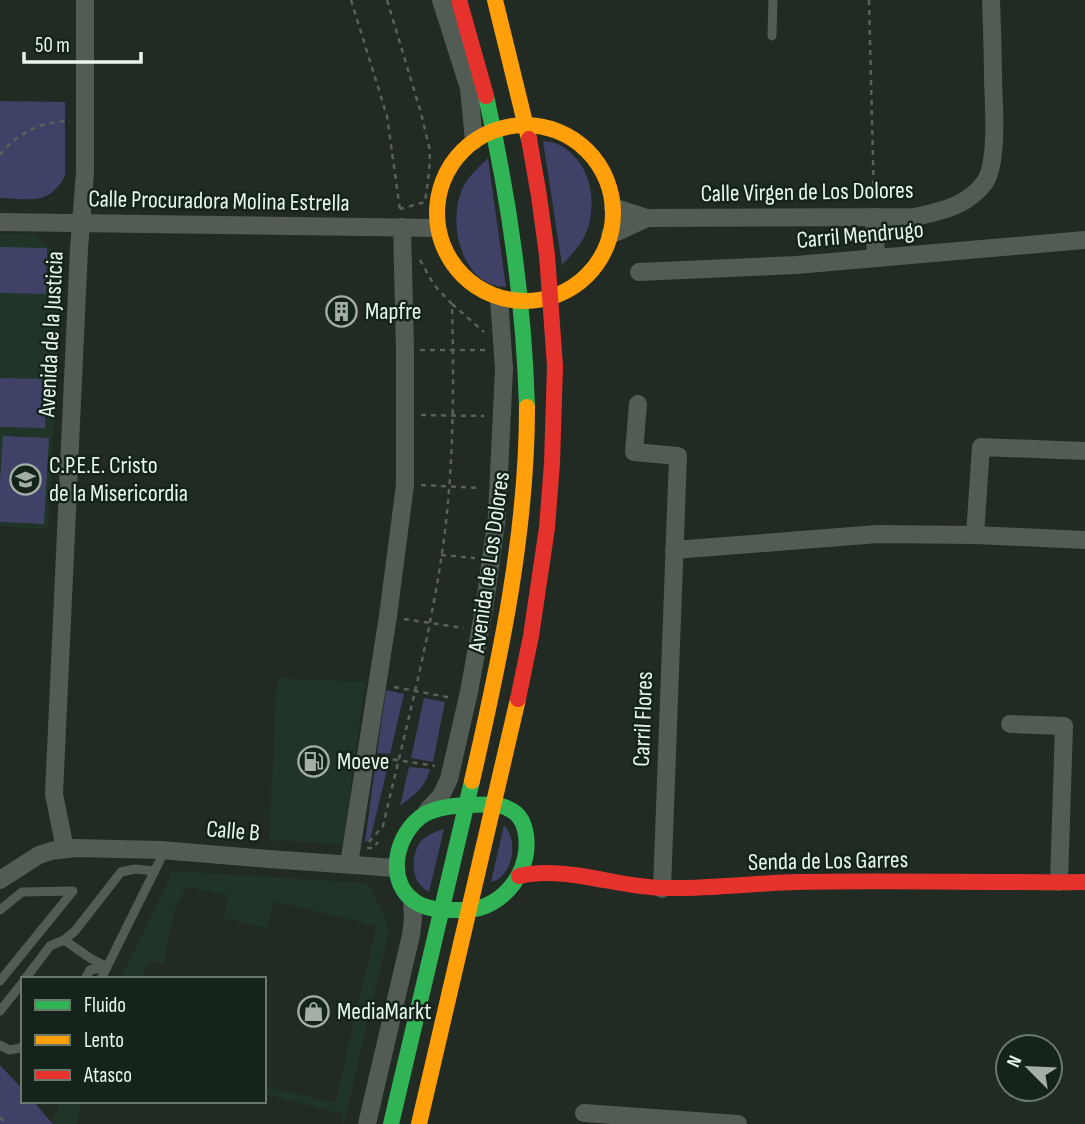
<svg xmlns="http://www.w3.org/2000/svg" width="1085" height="1124" viewBox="0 0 1085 1124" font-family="'Sofia Sans Condensed',sans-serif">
	<rect width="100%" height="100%" fill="#222a24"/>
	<g fill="#203527">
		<path d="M33 233 61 258 62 268 48 529 0 526V234Z"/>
		<path d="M277 678 365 682 343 844 269 840Z"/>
		<path d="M173 871 368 883 386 918 389 932 344 1124H342L343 1114 264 1094V1086L335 1103 376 926 274 901 267 928 224 918 228 895 187 887 175 908 164 964 150 961 141 979H120Z"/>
		<path d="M61 1101H82L77 1124H53L51 1122Z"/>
	</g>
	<g fill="#3f4167">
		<path d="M0 101 65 102V176C49 206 29 199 0 198Z"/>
		<path d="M543 141C554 141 564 146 572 154 591 172 595 199 589 224 585 241 573 253 562 265Z"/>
		<path d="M488 158 506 287C462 286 448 226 461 192 466 178 477 169 488 158Z"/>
		<path d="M0 247 47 248 46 294 0 293Z"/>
		<path d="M0 378 46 379 45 428 0 427Z"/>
		<path d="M3 436 49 438 44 524 0 522V481Z"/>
		<path d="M386 690 404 694 390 754 377 753Z"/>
		<path d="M424 698 445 702 433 762 411 758Z"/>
		<path d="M376 760 389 762 370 840 365 842Z"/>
		<path d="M409 767 430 769C424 790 415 794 400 806Z"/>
		<path d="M504 825C519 840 513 877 491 882Z"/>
		<path d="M444 829 429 892C426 890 423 888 420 885 410 873 412 848 424 838 430 834 437 831 444 829Z"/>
		<path d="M0 1065 23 1090V1101H33L53 1124H0Z"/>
	</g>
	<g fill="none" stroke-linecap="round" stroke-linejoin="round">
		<g stroke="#59615b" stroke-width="2.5" stroke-dasharray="5 5" stroke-linecap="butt">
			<path d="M351 0 387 116 400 210"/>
			<path d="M387 0 421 113 430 151 429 173 425 202 400 209"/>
			<path d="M869 0 874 200"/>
			<path d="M0 155C17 133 42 121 70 121"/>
			<path d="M452 304 484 332"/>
			<path d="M420 350H487"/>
			<path d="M421 415 484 416"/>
			<path d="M421 485 481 488"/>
			<path d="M441 555 475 558"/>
			<path d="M404 619 464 628"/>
			<path d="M394 687 452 698"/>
			<path d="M383 758 435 766"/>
			<path d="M369 842 383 826C405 731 431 636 444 539 454 461 454 382 452 304L434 285 420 260"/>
			<path d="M367 848H373L378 842"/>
			<path d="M0 1117 6 1124"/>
		</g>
		<g stroke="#525b54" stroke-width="9">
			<path d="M772 36 773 0"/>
			<path d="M0 910 22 892 73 891 0 981"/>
			<path d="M107 967 90 958 64 940 75 931 121 872 135 869 155 871"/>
			<path d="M25 979 50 946 64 940"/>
			<path d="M85 979 90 970 107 967"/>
			<path d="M101 979 165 850"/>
			<path d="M0 1011 23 982"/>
			<path d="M0 1045 9 1050 21 1048 23 1045"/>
		</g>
		<g stroke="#525b54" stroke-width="18">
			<path d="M441 0 469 88 474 141"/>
			<path d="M613 207 647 218 915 217C941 211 968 206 985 182 998 162 994 105 993 81 993 54 992 27 991 0"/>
			<path d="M874 217 876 258"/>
			<path d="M0 222 437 228"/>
			<path d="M610 235 647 218"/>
			<path d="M639 272 796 265 1085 240"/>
			<path d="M638 404 634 452 678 456 662 889"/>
			<path d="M975 535 981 447 1085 451"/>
			<path d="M674 550 878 534 975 535 1085 540"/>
			<path d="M1010 724 1064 726 1059 882"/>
			<path d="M427 811 441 796 449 779 469 692 485 603 497 516 504 369 499 298"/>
			<path d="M65 849 54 794 79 249 85 172V0"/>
			<path d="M349 864 388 616 405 485V350L402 227"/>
			<path d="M0 880 39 855 51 851 75 848 161 850 269 859 396 868"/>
			<path d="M584 1113 738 1124"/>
			<path d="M367 1124 411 935 413 919 412 900"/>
		</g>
		<g stroke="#30b455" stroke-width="16">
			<path d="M486 96C509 198 524 303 527 407"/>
			<path d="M467 805C481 805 497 802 509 809 518 813 523 821 525 830 534 867 505 909 466 910 451 910 432 911 419 904 383 885 395 832 425 814 438 807 453 806 467 805Z"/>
			<path d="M391 1124 472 781"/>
		</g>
		<g stroke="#ff9f0a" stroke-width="16">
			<path d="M495 0 529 139"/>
			<circle cx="525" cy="213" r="88"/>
			<path d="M472 781C500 659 527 534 527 407"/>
			<path d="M419 1124 518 699"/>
		</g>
		<g stroke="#e5322d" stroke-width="16">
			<path d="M459 0 486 96"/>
			<path d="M518 699 531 636 547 528 552 463 555 366 547 255 539 196 529 139"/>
			<path d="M519 876C568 865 617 888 666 888 710 889 754 883 798 882 894 880 990 883 1085 882"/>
		</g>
	</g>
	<defs>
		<symbol id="building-ring" viewBox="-11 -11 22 22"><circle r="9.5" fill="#15241a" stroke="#a4aea7" stroke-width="1.5"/><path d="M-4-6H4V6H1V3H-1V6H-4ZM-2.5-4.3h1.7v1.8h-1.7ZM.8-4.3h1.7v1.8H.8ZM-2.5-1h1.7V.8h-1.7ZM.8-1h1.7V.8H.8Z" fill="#a4aea7"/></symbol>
		<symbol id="school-ring" viewBox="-11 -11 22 22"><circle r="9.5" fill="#15241a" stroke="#a4aea7" stroke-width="1.5"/><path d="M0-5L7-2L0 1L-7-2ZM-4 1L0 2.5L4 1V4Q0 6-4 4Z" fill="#a4aea7"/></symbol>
		<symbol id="fuel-ring" viewBox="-11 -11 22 22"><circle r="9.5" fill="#15241a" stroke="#a4aea7" stroke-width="1.5"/><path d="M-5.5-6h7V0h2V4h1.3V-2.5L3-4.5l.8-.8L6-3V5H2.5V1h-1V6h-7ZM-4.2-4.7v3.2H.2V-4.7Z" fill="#a4aea7"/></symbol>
		<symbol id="shop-ring" viewBox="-11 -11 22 22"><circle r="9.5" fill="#15241a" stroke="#a4aea7" stroke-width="1.5"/><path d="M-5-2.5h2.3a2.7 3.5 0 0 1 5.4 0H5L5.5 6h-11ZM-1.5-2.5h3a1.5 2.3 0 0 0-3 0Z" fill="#a4aea7"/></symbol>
	</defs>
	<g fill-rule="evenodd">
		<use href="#building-ring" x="324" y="294" width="35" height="35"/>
		<use href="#school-ring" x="8" y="462" width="35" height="35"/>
		<use href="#fuel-ring" x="296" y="744" width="35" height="35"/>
		<use href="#shop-ring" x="296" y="994" width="35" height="35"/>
	</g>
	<g text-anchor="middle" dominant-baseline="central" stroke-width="5" stroke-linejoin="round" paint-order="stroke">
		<g font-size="24" fill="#eaf5ed" stroke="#15241a">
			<text transform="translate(807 192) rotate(-1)">Calle Virgen de Los Dolores</text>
			<text transform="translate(219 201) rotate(1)">Calle Procuradora Molina Estrella</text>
			<text transform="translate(860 235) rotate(-5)">Carril Mendrugo</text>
			<text transform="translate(51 334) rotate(-87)">Avenida de la Justicia</text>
			<text transform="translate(489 562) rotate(-82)">Avenida de Los Dolores</text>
			<text transform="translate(643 719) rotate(-88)">Carril Flores</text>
			<text transform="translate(233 831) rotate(5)">Calle B</text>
			<text transform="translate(828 861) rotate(-1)">Senda de Los Garres</text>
		</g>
		<g font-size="24" fill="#eaf5ed" stroke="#15241a" text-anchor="start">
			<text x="365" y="311">Mapfre</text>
			<text x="49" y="465">C.P.E.E. Cristo<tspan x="49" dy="28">de la Misericordia</tspan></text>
			<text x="337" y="761">Moeve</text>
			<text x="337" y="1011">MediaMarkt</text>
		</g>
	</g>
	<rect x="21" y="977" width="245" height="126" fill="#15241a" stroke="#6a786e" stroke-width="2"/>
	<rect x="35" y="1000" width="35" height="10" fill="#30b455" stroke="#6a786e" stroke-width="2"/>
	<text x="84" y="1012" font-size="21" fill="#eaf5ed">Fluido</text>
	<rect x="35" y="1035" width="35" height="10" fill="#ff9f0a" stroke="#6a786e" stroke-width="2"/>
	<text x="84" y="1047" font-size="21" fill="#eaf5ed">Lento</text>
	<rect x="35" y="1070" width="35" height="10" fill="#e5322d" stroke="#6a786e" stroke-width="2"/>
	<text x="84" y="1082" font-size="21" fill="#eaf5ed">Atasco</text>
	<g transform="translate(1029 1068) rotate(294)"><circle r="33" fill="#15241a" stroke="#6a786e" stroke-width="2"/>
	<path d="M0-5L12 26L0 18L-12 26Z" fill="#a4aea7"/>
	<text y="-10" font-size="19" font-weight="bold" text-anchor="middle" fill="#eaf5ed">N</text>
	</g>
	<path d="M24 52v10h117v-10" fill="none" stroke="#eaf5ed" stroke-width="3.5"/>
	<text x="35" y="52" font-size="21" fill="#eaf5ed" stroke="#15241a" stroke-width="5" paint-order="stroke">50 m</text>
</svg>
